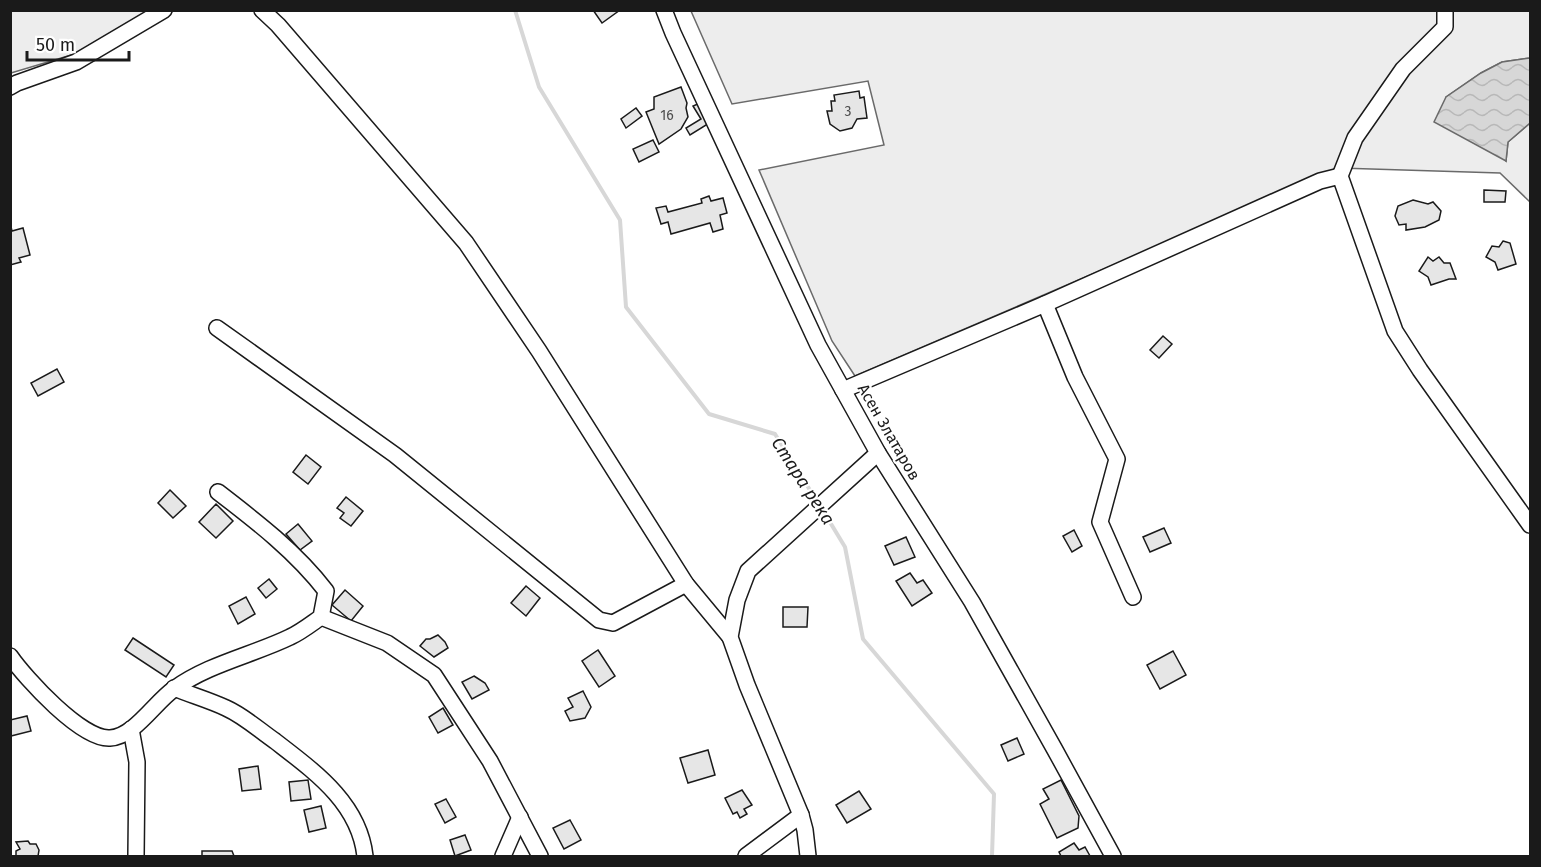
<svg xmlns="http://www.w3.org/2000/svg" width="1541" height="867" viewBox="0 0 1541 867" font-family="'Fira Sans',sans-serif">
	<defs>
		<pattern id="water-waves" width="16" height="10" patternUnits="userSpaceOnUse" patternTransform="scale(1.5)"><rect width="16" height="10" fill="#d7d7d7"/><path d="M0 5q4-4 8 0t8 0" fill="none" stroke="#b8b8b8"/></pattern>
	</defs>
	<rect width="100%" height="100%" fill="#fff"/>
	<g fill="#ededed" stroke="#6a6a6a" stroke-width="1.5">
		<path d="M11 11H151L78 53 11 73Z"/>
		<path d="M691 11H1530V58L1502 62 1481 73 1446 97 1506 161 1508 142 1530 123V202L1500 173 1339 168 855 376 832 341 759 170 884 145 868 81 732 104Z"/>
	</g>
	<path fill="url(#water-waves)" stroke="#6a6a6a" stroke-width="1.5" d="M1530 58V123L1508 142 1506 161 1434 122 1446 97 1481 73 1502 62Z"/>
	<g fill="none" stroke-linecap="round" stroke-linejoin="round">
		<g stroke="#d7d7d7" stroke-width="4">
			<path d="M515 10 539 87 620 220 626 307 709 414 775 434 818 503"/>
			<path d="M822 509 845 547 863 639 994 794 992 856"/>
		</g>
	</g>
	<g fill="#e6e6e6" stroke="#1a1a1a" stroke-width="1.5">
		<path d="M593 10H620L602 23Z"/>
		<path d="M681 87 687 103 686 108 688 117 681 129 659 144 646 112 654 109V97Z"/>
		<path d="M859 91 860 98 864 97 867 118 857 119 852 128 840 131 830 124 827 111H832L831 101H835L834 95Z"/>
		<path d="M700 103 711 122 690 135 686 128 701 119 693 106Z"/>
		<path d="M636 108 642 116 626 128 621 119Z"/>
		<path d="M653 140 659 152 639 162 633 149Z"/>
		<path d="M1484 190 1506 191 1505 202H1484Z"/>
		<path d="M709 196 711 201 723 198 727 213 720 215 723 229 713 232 710 223 671 234 668 222 661 224 656 208 666 206 668 212 702 203 701 199Z"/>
		<path d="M1413 200 1428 204 1433 202 1441 211 1439 220 1425 227 1406 230V224L1399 225 1395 216 1398 206Z"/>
		<path d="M11 227 12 231 23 228 30 255 19 258 21 262 10 265Z"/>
		<path d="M1503 241 1510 243 1516 264 1498 270 1495 262 1486 257 1492 246 1499 247Z"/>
		<path d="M1428 257 1433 261 1439 257 1444 263H1450L1456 279H1449L1431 285 1428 277 1419 271Z"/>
		<path d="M1163 336 1172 344 1159 358 1150 350Z"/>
		<path d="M57 369 64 382 38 396 31 383Z"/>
		<path d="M306 455 321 467 308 484 293 472Z"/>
		<path d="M170 490 186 506 173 518 158 503Z"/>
		<path d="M346 497 363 511 351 526 340 518 344 513 337 508Z"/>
		<path d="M216 504 233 521 216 538 199 522Z"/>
		<path d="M298 524 312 541 300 550 286 534Z"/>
		<path d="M1164 528 1171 543 1150 552 1143 537Z"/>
		<path d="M1074 530 1082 546 1072 552 1063 536Z"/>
		<path d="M906 537 915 557 894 565 885 546Z"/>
		<path d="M910 573 917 583 923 580 932 593 912 606 896 581Z"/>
		<path d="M269 579 277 589 266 598 258 588Z"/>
		<path d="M526 586 540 598 526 616 511 603Z"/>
		<path d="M345 590 363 606 351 621 332 605Z"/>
		<path d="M246 597 255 614 238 624 229 606Z"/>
		<path d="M783 607H808L807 627H783Z"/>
		<path d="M438 635 445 642 448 648 434 657 420 646 426 639H430Z"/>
		<path d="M133 638 174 665 166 677 125 650Z"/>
		<path d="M598 650 615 676 599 687 582 661Z"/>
		<path d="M1173 651 1186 675 1160 689 1147 665Z"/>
		<path d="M474 676 485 683 489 690 472 699 462 682Z"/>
		<path d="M583 691 591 707 585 718 570 721 565 711 573 707 568 698Z"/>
		<path d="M443 708 453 725 438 733 429 717Z"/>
		<path d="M27 716 31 731 11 736 10 720Z"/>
		<path d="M1017 738 1024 754 1008 761 1001 745Z"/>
		<path d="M708 750 715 775 688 783 680 758Z"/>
		<path d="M258 766 261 789 242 791 239 769Z"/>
		<path d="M308 780 311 799 291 801 289 782Z"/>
		<path d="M1061 780 1079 816 1078 828 1057 838 1040 804 1049 799 1043 789Z"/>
		<path d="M742 790 752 805 744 809 747 814 740 818 737 812 733 814 725 798Z"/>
		<path d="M859 791 871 809 847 823 836 805Z"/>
		<path d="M446 799 456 817 445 823 435 804Z"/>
		<path d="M321 806 326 828 309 832 304 810Z"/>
		<path d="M570 820 581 840 564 849 553 828Z"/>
		<path d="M465 835 471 850 455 856 450 840Z"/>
		<path d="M28 841 30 844H36L39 850 38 856H16V851L20 849 16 842Z"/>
		<path d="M1074 843 1079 850 1085 847 1090 856H1061L1059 852Z"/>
		<path d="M202 851H232L234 856H202Z"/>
	</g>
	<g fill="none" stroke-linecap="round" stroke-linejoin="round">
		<defs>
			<g id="minor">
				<path d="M262 10 278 25 466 243 539 351 686 584 730 637"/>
				<path d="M664 10 673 33 818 345 878 453 972 602 1055 750 1113 856"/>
				<path d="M1445 10V27L1403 69 1355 138 1340 176 1395 331 1420 370 1530 525"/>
				<path d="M10 87 17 83 76 62 164 10"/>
				<path d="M1045 304 1075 377 1117 459 1100 522 1133 597"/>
				<path d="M217 328 395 455 599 620 613 623 686 584"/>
				<path d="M843 390 1045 304 1320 181 1340 176"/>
				<path d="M321 617 387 643 434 675 490 761 540 856"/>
				<path d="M10 656C26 679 82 740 110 738 134 737 155 702 174 689 208 664 253 655 290 637 301 632 311 624 321 617L326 591C296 552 257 522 218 492"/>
				<path d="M174 688C191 695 209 700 226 708 244 716 259 730 275 741 315 772 359 803 365 856"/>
				<path d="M131 729 137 762 136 856"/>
				<path d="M503 856 520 817"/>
				<path d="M746 856 801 815"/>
				<path d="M808 856 805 830 801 815 747 685 730 637 737 600 748 571 878 453"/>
			</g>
		</defs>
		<use href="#minor" stroke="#1a1a1a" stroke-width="18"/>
		<use href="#minor" stroke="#fff" stroke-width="15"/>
	</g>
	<g text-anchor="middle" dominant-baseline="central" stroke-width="4.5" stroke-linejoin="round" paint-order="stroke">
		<g font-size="14" fill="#4d4d4d">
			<text x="848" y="111">3</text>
			<text x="667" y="115">16</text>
		</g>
		<g font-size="16" fill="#1a1a1a" stroke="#fff">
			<text transform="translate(889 432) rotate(60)">Асен Златаров</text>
		</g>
		<g font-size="18" font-style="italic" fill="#1a1a1a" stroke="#fff">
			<text transform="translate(803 481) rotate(57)">Стара река</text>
		</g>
	</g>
	<rect width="1541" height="867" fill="none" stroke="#1a1a1a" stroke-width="24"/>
	<path d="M27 51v9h102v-9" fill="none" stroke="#1a1a1a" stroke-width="3"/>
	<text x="36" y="51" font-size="18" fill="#1a1a1a" stroke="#ffffff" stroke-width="4.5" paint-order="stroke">50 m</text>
</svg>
